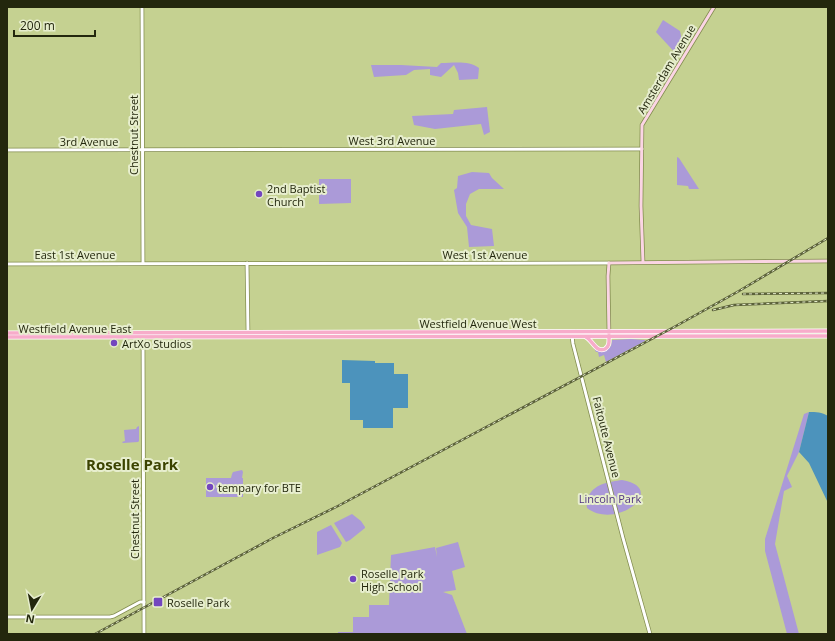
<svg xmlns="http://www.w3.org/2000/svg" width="835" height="641" viewBox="0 0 835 641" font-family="'Open Sans',sans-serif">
	<rect width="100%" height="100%" fill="#c5d191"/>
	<g fill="#ab9ad8">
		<path d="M663 20 680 31 684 50 679 57 656 32Z"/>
		<path d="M441 63C453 63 469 60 479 68L478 79 459 80 458 73 454 65 441 77 430 75V69L414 70 406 75 374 77 371 65H401L437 67Z"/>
		<path d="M487 107 490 132 484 135 481 124 435 129 414 125 412 116 453 114 454 110Z"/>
		<path d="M677 157 679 158 699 189H689L688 186 677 185Z"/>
		<path d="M472 172 489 173 492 178 504 189H479L470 194 466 204V216L471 225 492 229 494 246 469 247 467 227 458 213 454 190 457 188 458 176Z"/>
		<path d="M319 179H351V203L319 204Z"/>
		<path d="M631 339 645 340V341L606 362 604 355 599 357 598 352H596L594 348 597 351H605L611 346 612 340Z"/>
		<path d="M809 412 799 452 787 476 792 487 784 491 775 544 799 634H787L765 551V539L804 414Z"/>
		<path d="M139 426V441L138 442 123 443 122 442 125 441 124 430 136 429 137 427Z"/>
		<path d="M242 470 243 472 242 478H243V497H206V478H231L232 474 233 472Z"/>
		<path d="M622 480C669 488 617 531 587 508 586 503 587 500 589 495 596 483 610 482 622 480Z"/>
		<path d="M352 514 361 521 365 527V528L350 540 346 542 334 523Z"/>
		<path d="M331 525 342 543 340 547 317 555V532Z"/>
		<path d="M458 542 465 567 452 571 456 590 443 592 440 576 443 592 452 595 467 634H338V632H353V617H369V605H389L391 555 435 547 437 557 436 548Z"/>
	</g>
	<g fill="#4c93bc">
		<path d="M342 360 375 361V363H394V374H408V408H393V428H363V420H350V383H342Z"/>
		<path d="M809 412C816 412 822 412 828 416V503L809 463 799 452Z"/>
	</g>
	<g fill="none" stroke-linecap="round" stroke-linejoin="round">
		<defs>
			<g id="tertiary">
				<path d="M142 7 143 263"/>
				<path d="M7 150 642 149"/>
				<path d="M247 263 248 333"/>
				<path d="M7 264 609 263"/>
				<path d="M576 332 572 336 573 344 623 538 650 634"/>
				<path d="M143 333 144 634"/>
				<path d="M7 617H110L114 616 140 602H144"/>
			</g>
			<g id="secondary">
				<path d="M643 262 641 206 642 125 714 7"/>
				<path d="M609 336 608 276 609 263 828 261"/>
			</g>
			<g id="primary">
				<path d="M7 333 828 331"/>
				<path d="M7 337 828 336"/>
				<path d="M586 337C593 341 596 353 605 349 610 346 609 341 609 336"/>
			</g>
		</defs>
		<use href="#tertiary" stroke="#828c4f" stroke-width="4.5"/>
		<use href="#secondary" stroke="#828c4f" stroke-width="4.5"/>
		<use href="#primary" stroke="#fff" stroke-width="5"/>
		<use href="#tertiary" stroke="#fff" stroke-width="3"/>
		<use href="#secondary" stroke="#fbd5e4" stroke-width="3"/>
		<use href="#primary" stroke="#f7acca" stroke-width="3.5"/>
		<defs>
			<g id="rail">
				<path d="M743 294 828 293"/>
				<path d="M713 310 734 305 828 301"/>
				<path d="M95 634 273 538 338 506 676 326 739 291 828 238"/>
			</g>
		</defs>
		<use href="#rail" stroke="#5b613a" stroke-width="2.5"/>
		<use href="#rail" stroke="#e7eece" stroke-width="1" stroke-dasharray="3" stroke-linecap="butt"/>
	</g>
	<g fill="#7346be" stroke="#e7eece" stroke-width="1.5">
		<circle cx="259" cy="194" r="4"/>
		<circle cx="114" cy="343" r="4"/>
		<circle cx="210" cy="487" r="4"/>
		<circle cx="353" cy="579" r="4"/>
		<rect x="153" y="597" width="10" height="10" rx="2"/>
	</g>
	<g text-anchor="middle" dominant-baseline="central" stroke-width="4" stroke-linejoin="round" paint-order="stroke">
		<g font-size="11" fill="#23270d" stroke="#e7eece">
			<text transform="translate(666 69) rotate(-59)">Amsterdam Avenue</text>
			<text transform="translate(133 135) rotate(-90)">Chestnut Street</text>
			<text x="392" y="140">West 3rd Avenue</text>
			<text x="89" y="141">3rd Avenue</text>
			<text x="75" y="254">East 1st Avenue</text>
			<text x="485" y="254">West 1st Avenue</text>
			<text x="478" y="323">Westfield Avenue West</text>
			<text x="75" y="328">Westfield Avenue East</text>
			<text transform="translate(607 437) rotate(76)">Faitoute Avenue</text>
			<text transform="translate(134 519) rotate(-90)">Chestnut Street</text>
		</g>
		<g font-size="11" fill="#23270d" stroke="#e7eece" text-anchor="start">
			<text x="267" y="188">2nd Baptist<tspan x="267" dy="13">Church</tspan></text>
			<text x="122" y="343">ArtXo Studios</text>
			<text x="218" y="487">tempary for BTE</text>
			<text x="361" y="573">Roselle Park<tspan x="361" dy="13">High School</tspan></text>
			<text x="167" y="602">Roselle Park</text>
		</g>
		<g font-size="11" fill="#503481" stroke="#e7eece">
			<text x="610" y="498">Lincoln Park</text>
		</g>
		<g font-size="15" font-weight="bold" fill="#3b4300" stroke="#e7eece">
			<text x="132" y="464">Roselle Park</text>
		</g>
	</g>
	<rect width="835" height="641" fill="none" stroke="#23270d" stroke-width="16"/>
	<g transform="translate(32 609) rotate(190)" stroke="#e7eece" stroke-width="3" paint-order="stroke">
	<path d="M0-3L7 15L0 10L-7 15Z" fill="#23270d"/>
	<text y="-6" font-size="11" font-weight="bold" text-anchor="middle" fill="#23270d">N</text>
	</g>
	<path d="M14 30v6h81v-6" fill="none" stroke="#23270d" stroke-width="2"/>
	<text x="20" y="30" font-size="12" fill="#23270d" stroke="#e7eece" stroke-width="3" paint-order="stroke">200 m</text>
</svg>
